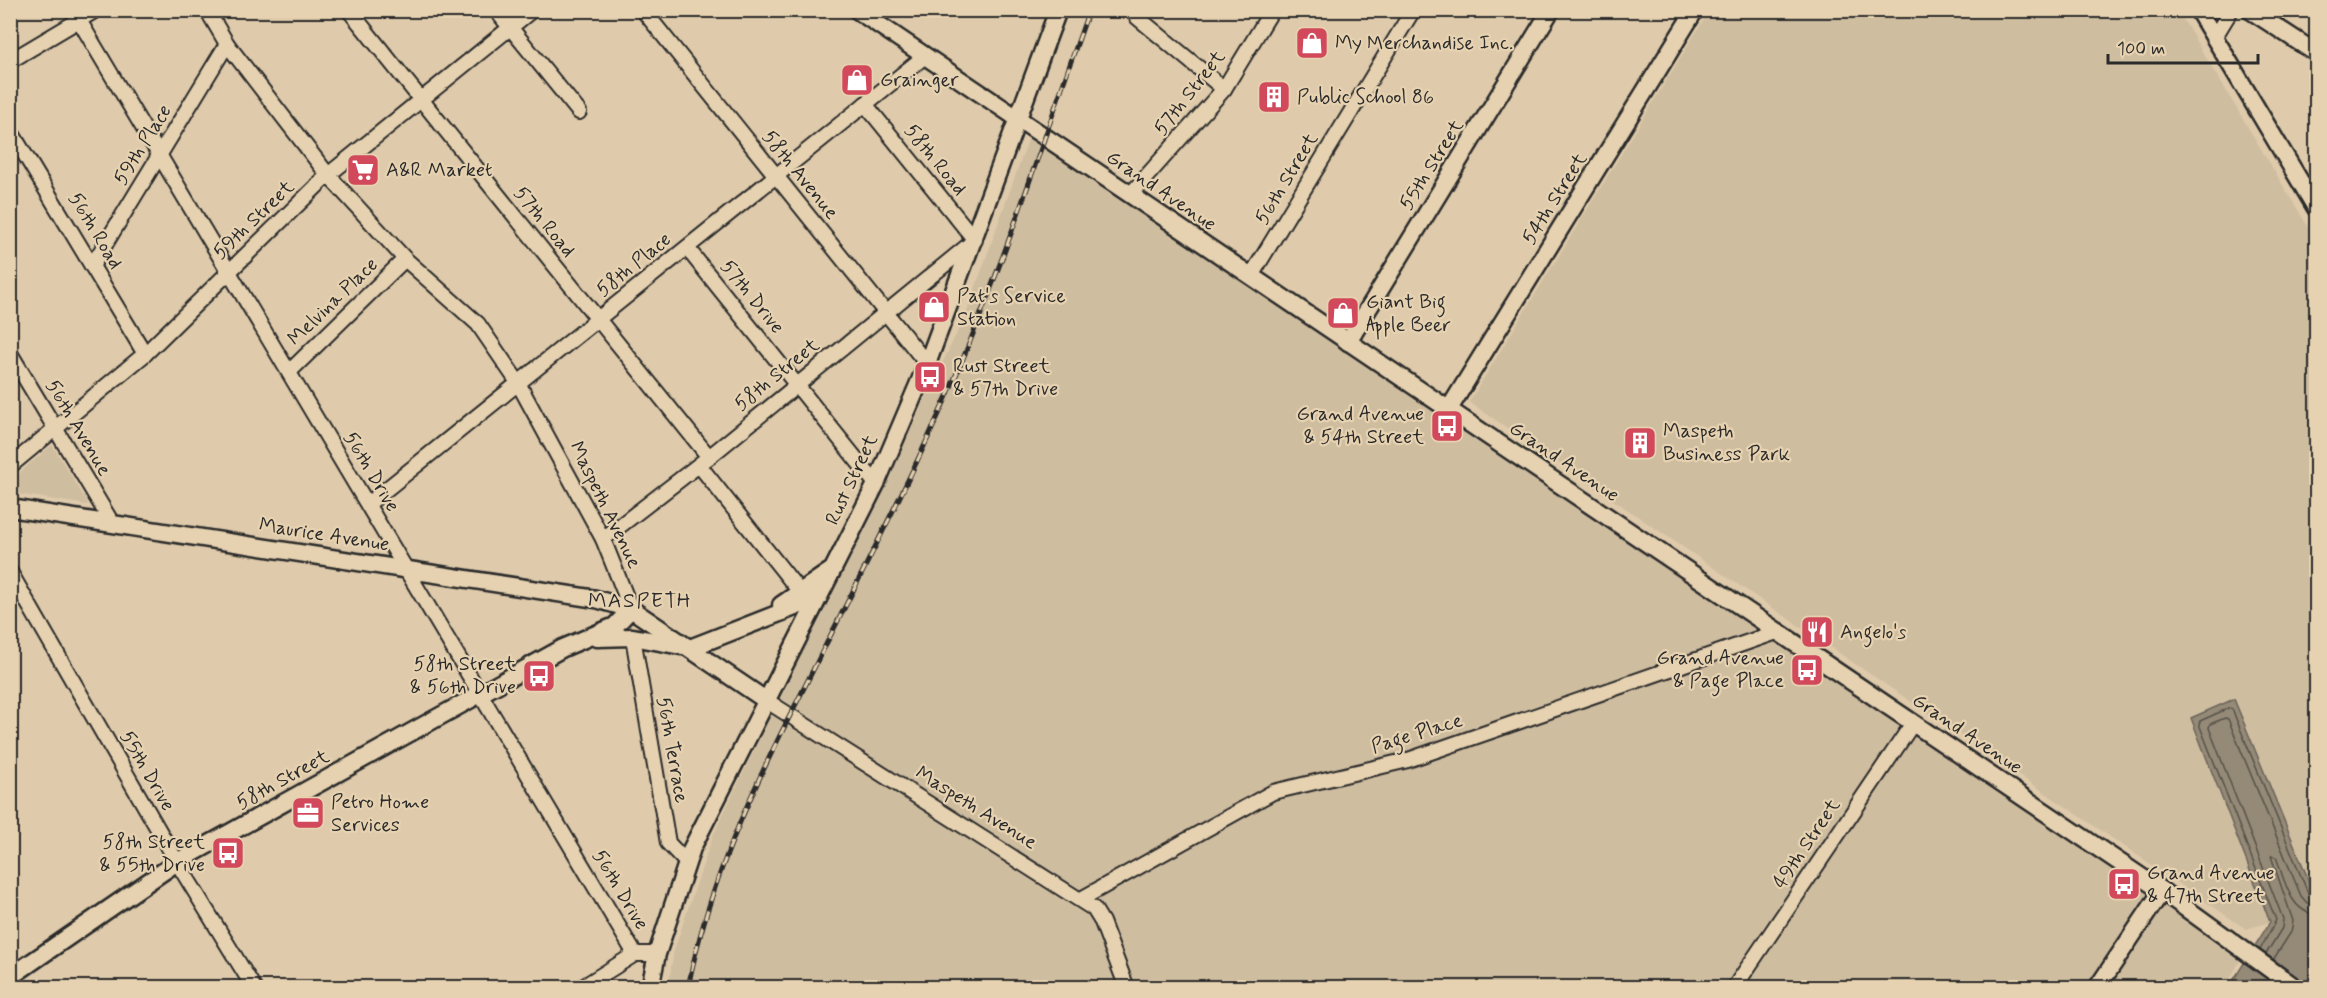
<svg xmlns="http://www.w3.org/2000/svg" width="2327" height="998" viewBox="0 0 2327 998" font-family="Mynerve,sans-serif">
	<rect width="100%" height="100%" fill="#dfcbab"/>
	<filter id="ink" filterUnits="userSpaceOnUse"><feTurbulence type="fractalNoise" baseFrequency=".0167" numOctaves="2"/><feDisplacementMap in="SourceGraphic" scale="12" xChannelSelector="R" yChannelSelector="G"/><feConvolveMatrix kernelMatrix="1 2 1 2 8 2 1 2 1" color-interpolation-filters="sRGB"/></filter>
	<g filter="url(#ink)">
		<g fill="#cfbda0">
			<path d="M1709 11H2178L2316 240V898L2234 699 2191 719 2270 922 2246 929 1469 402Z"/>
			<path d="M1032 129 2245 952 2225 988H668L674 950 713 835 966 314Z"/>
			<path d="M52 445 88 503 87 505 11 493V480Z"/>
		</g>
		<path fill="#958a77" stroke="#6b6459" stroke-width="1.5" d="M2234 699 2316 898V987H2229L2270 922 2191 718Z"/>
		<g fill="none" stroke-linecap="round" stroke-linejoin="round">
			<g stroke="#555149" stroke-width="1.5">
				<path d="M2260 950 2276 920 2199 724 2200 721 2229 708 2232 709 2308 893 2316 897"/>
				<path d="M2266 954 2282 928 2283 919 2209 728 2210 724 2225 718 2228 719 2301 896 2307 903 2316 905"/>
				<path d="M2273 960 2291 932 2293 921 2271 856 2276 857C2284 878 2290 913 2316 914"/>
			</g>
			<defs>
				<g id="minor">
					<path d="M73 10 635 954"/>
					<path d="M207 10 227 44 328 175 405 259 478 324 517 381 603 539 631 609"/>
					<path d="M349 10 709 457"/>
					<path d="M496 10 579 112"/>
					<path d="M643 10 927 364"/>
					<path d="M1140 10 1137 17 1224 89"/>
					<path d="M2214 38 2231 10"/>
					<path d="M10 61 96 10"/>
					<path d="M10 130 145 354"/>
					<path d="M1130 195 1224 89 1272 10"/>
					<path d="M687 248 876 484"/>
					<path d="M92 266 227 44"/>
					<path d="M1251 276 1413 10"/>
					<path d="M10 353 112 523"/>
					<path d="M289 372 405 259"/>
					<path d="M699 465 800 592"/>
					<path d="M10 466 145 354 328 175 532 10"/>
					<path d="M368 504 925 56"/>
					<path d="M603 539 709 457 975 240 865 104"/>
					<path d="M10 572 177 862 254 988"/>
					<path d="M633 637 668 843 687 863"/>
					<path d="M767 701 1094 909 1102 922 1127 988"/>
					<path d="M1081 899 1273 792 1408 760 1777 632"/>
					<path d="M581 988 635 954H657"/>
					<path d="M1734 988 1913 723"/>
				</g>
				<g id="major">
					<path d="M857 10 2162 891 2296 988"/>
					<path d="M2198 10 2316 208"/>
					<path d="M2250 10 2316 53"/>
					<path d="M1348 342 1551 10"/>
					<path d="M1449 409 1695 10"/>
					<path d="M10 508 596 599 631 609 767 701"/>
					<path d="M781 605 829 572"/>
					<path d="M597 638 633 637 681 646"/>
					<path d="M690 648 818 598"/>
					<path d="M10 977 177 862 563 648 615 626 631 609"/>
					<path d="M650 988 657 954 692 848 876 484 927 364 1058 10"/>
					<path d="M2097 988 2162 891"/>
				</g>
			</defs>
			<use href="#minor" stroke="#2b2b2b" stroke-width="18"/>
			<use href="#major" stroke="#2b2b2b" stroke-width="21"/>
			<use href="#minor" stroke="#e6d2b0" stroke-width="14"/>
			<use href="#major" stroke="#e6d2b0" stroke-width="16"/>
			<defs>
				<path id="rail" d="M688 988C708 884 752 789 800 696 847 602 896 509 939 414 998 284 1041 145 1089 10"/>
			</defs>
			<use href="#rail" stroke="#2b2b2b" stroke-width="5"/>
			<use href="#rail" stroke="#e6d2b0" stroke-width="3" stroke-dasharray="9" stroke-linecap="butt"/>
		</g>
	</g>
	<defs>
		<symbol id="shop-square" viewBox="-11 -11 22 22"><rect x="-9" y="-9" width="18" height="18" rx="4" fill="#d1495b" stroke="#e6d2b0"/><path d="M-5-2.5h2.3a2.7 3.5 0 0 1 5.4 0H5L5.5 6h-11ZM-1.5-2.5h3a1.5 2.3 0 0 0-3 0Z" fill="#fff"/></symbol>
		<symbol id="building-square" viewBox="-11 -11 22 22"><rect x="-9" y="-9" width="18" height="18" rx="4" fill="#d1495b" stroke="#e6d2b0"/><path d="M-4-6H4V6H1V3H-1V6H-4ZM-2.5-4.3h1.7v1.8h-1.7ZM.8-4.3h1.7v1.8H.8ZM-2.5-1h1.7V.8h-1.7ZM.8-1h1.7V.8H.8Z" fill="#fff"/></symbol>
		<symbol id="supermarket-square" viewBox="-11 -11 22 22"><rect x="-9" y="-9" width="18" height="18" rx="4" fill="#d1495b" stroke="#e6d2b0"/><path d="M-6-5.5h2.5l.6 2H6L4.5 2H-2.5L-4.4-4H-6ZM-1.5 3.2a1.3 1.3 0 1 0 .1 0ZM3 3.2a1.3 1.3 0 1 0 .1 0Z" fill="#fff"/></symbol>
		<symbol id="bus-square" viewBox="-11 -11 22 22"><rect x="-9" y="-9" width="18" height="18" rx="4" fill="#d1495b" stroke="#e6d2b0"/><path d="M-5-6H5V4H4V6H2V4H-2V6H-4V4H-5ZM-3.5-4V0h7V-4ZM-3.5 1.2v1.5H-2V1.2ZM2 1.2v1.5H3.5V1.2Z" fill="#fff"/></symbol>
		<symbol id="restaurant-square" viewBox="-11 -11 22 22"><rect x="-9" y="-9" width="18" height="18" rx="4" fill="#d1495b" stroke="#e6d2b0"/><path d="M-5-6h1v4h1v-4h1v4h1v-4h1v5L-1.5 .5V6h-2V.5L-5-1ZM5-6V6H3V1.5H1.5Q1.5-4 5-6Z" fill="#fff"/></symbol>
		<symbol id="office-square" viewBox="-11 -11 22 22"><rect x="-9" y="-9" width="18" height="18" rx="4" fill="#d1495b" stroke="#e6d2b0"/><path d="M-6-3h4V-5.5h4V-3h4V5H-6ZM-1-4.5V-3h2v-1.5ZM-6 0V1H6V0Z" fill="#fff"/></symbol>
	</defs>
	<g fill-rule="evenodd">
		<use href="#shop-square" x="1293" y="24" width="38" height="38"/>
		<use href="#shop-square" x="838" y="61" width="38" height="38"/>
		<use href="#building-square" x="1255" y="78" width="38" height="38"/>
		<use href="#supermarket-square" x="344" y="151" width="38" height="38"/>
		<use href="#shop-square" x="915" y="288" width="38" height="38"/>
		<use href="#shop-square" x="1324" y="294" width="38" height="38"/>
		<use href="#bus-square" x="911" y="358" width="38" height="38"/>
		<use href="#bus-square" x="1428" y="407" width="38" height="38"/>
		<use href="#building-square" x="1621" y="424" width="38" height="38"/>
		<use href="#restaurant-square" x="1798" y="613" width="38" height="38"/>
		<use href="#bus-square" x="1788" y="651" width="38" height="38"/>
		<use href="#bus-square" x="520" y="657" width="38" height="38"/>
		<use href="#office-square" x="289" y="794" width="38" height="38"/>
		<use href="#bus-square" x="209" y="834" width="38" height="38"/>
		<use href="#bus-square" x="2105" y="865" width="38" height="38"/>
	</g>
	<g text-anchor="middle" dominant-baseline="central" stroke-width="4.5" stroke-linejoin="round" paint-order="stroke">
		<g font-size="20" fill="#2b2b2b" stroke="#e6d2b0" text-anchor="start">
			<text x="1335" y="43">My Merchandise Inc.</text>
			<text x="880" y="80">Grainger</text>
			<text x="1297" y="97">Public School 86</text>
			<text x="386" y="170">A&amp;R Market</text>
			<text x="957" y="296">Pat's Service<tspan x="957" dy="23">Station</tspan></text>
			<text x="1366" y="302">Giant Big<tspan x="1366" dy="23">Apple Beer</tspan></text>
			<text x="953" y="366">Rust Street<tspan x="953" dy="23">&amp; 57th Drive</tspan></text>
			<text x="1424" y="414" text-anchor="end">Grand Avenue<tspan x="1424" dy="23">&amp; 54th Street</tspan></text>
			<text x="1663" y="431">Maspeth<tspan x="1663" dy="23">Business Park</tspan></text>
			<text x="1840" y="632">Angelo's</text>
			<text x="1784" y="658" text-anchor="end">Grand Avenue<tspan x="1784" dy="23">&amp; Page Place</tspan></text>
			<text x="516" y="664" text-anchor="end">58th Street<tspan x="516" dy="23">&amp; 56th Drive</tspan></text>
			<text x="331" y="802">Petro Home<tspan x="331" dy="23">Services</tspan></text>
			<text x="205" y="842" text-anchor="end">58th Street<tspan x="205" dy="23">&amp; 55th Drive</tspan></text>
			<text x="2147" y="873">Grand Avenue<tspan x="2147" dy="23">&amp; 47th Street</tspan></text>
		</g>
		<g font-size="20" fill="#2b2b2b" stroke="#e6d2b0">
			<text transform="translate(1190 93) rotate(-52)">57th Street</text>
			<text transform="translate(143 145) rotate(-58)">59th Place</text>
			<text transform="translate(935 160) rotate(51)">58th Road</text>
			<text transform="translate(1432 165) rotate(-58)">55th Street</text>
			<text transform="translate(800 175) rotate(51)">58th Avenue</text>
			<text transform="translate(1287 179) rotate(-59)">56th Street</text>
			<text transform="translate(1161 191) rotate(34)">Grand Avenue</text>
			<text transform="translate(1555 199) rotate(-58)">54th Street</text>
			<text transform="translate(254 220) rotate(-44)">59th Street</text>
			<text transform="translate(544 222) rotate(51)">57th Road</text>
			<text transform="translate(95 231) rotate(59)">56th Road</text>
			<text transform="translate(634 265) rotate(-39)">58th Place</text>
			<text transform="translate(752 297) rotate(51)">57th Drive</text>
			<text transform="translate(333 302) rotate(-44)">Melvina Place</text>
			<text transform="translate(777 375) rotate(-39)">58th Street</text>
			<text transform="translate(78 428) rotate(59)">56th Avenue</text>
			<text transform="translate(1564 462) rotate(34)">Grand Avenue</text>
			<text transform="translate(371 472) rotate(59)">56th Drive</text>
			<text transform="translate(852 480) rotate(-65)">Rust Street</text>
			<text transform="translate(605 505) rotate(64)">Maspeth Avenue</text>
			<text transform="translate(324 535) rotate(9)">Maurice Avenue</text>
			<text transform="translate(1417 734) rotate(-17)">Page Place</text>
			<text transform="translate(1967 734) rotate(34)">Grand Avenue</text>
			<text transform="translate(672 750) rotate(80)">56th Terrace</text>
			<text transform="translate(147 771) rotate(60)">55th Drive</text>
			<text transform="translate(283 780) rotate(-29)">58th Street</text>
			<text transform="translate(976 808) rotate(32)">Maspeth Avenue</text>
			<text transform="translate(1807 844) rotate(-56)">49th Street</text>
			<text transform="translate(620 890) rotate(59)">56th Drive</text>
		</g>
		<g font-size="21" letter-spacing="1.5" fill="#2b2b2b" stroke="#e6d2b0">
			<text x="640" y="601">MASPETH</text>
		</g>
	</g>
	<rect width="2327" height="998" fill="none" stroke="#e6d2b0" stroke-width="36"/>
	<rect x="18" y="18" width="2291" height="962" fill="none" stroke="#2b2b2b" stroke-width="2" filter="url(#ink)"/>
	<path d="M2108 54v9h150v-9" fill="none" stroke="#2b2b2b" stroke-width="3"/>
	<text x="2117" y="54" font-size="18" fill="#2b2b2b" stroke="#e6d2b0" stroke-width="4.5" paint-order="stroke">100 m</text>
</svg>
